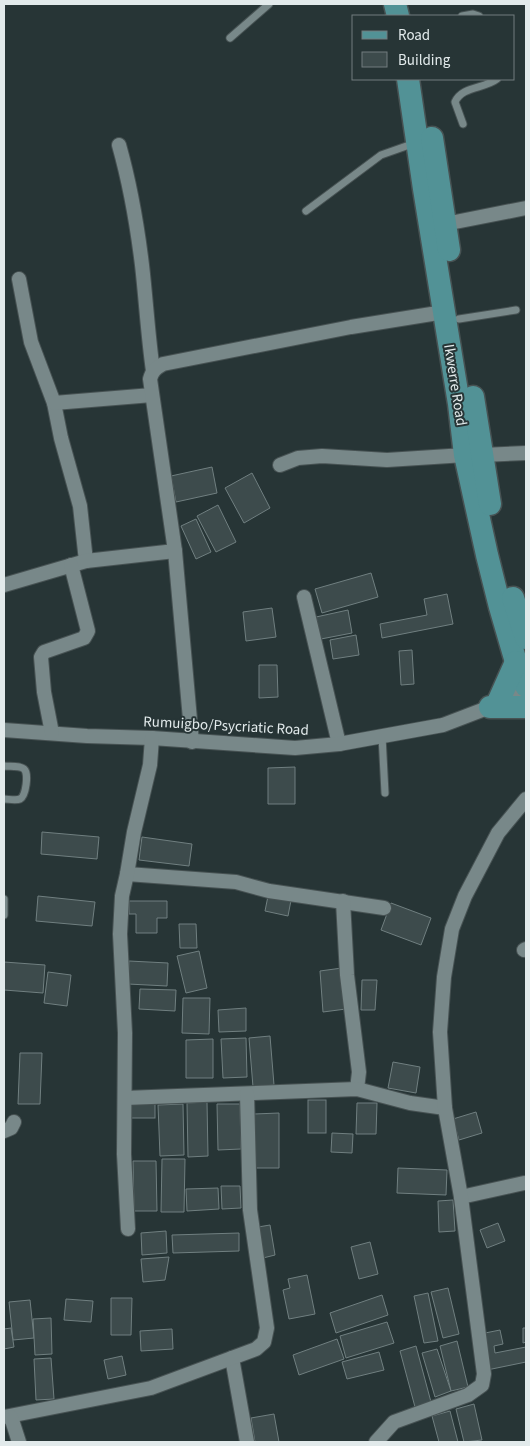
<svg xmlns="http://www.w3.org/2000/svg" width="530" height="1446" viewBox="0 0 530 1446" font-family="'Source Sans 3',sans-serif">
	<rect width="100%" height="100%" fill="#273536"/>
	<g fill="#3d4b4c" stroke="#707f80">
		<path d="M212 467 217 493 176 502 171 476Z"/>
		<path d="M252 473 270 508 244 523 225 488Z"/>
		<path d="M218 505 236 542 216 552 197 516Z"/>
		<path d="M196 519 211 552 196 559 181 526Z"/>
		<path d="M371 573 378 597 322 613 315 589Z"/>
		<path d="M447 594 453 624 382 638 380 624 427 615 424 599Z"/>
		<path d="M272 608 276 637 246 641 243 612Z"/>
		<path d="M348 610 352 633 321 639 316 617Z"/>
		<path d="M356 635 359 655 333 659 330 640Z"/>
		<path d="M412 650 414 684 401 685 399 651Z"/>
		<path d="M259 665H277L278 697 259 698Z"/>
		<path d="M295 767V804H268V768Z"/>
		<path d="M42 832 99 837 97 859 41 854Z"/>
		<path d="M142 837 192 844 189 866 139 860Z"/>
		<path d="M269 891 292 895 288 916 265 911Z"/>
		<path d="M38 896 95 902 92 926 36 921Z"/>
		<path d="M129 901H167V918H157V933H136V914H129Z"/>
		<path d="M391 903 431 918 421 945 381 930Z"/>
		<path d="M179 924H196L197 948H180Z"/>
		<path d="M199 951 207 988 186 993 177 956Z"/>
		<path d="M129 961 168 963 167 986 128 984Z"/>
		<path d="M4 962 45 965 43 993 4 990Z"/>
		<path d="M342 968 346 1009 323 1012 320 971Z"/>
		<path d="M48 972 71 975 67 1006 44 1003Z"/>
		<path d="M362 980H377L375 1010H361Z"/>
		<path d="M140 989 176 990 175 1011 139 1009Z"/>
		<path d="M183 998H210L209 1034 182 1033Z"/>
		<path d="M246 1008V1031L219 1032 218 1010Z"/>
		<path d="M270 1036 274 1085 253 1087 249 1038Z"/>
		<path d="M246 1038 247 1077 223 1078 221 1039Z"/>
		<path d="M213 1039V1078H186V1040Z"/>
		<path d="M20 1053H42L40 1104H18Z"/>
		<path d="M393 1062 420 1067 416 1093 388 1088Z"/>
		<rect x="308" y="1100" width="18" height="33"/>
		<path d="M207 1102 208 1156 188 1157 187 1103Z"/>
		<rect x="130" y="1103" width="25" height="15"/>
		<path d="M357 1103H377L376 1134H356Z"/>
		<path d="M183 1104 184 1155 160 1156 158 1105Z"/>
		<path d="M217 1104H240L241 1149 218 1150Z"/>
		<path d="M476 1112 482 1133 459 1140 453 1119Z"/>
		<path d="M279 1113V1168H255L254 1114Z"/>
		<path d="M332 1133 353 1134 352 1153 331 1152Z"/>
		<path d="M162 1159H185L184 1212H161Z"/>
		<path d="M133 1161H156L157 1211H134Z"/>
		<path d="M398 1168 447 1170 446 1195 397 1193Z"/>
		<path d="M221 1186H240L241 1208 222 1209Z"/>
		<path d="M218 1188 219 1209 187 1211 186 1189Z"/>
		<path d="M453 1200 455 1231 439 1232 438 1201Z"/>
		<path d="M498 1223 505 1241 487 1248 480 1230Z"/>
		<path d="M270 1225 275 1255 263 1258 258 1227Z"/>
		<path d="M166 1231 167 1253 142 1255 141 1233Z"/>
		<path d="M239 1233V1251L173 1253 172 1235Z"/>
		<path d="M370 1242 378 1274 359 1279 351 1247Z"/>
		<path d="M169 1257 165 1280 143 1282 141 1259Z"/>
		<path d="M307 1275 315 1314 289 1319 283 1290 290 1288 288 1279Z"/>
		<path d="M448 1288 459 1334 443 1338 431 1292Z"/>
		<path d="M428 1293 438 1341 424 1343 414 1296Z"/>
		<path d="M382 1295 388 1315 336 1333 330 1313Z"/>
		<path d="M111 1298H132L131 1335H111Z"/>
		<path d="M66 1299 93 1301 91 1322 64 1320Z"/>
		<path d="M30 1300 34 1338 13 1340 9 1302Z"/>
		<path d="M51 1318 52 1354 35 1355 33 1319Z"/>
		<path d="M387 1322 394 1343 346 1358 340 1336Z"/>
		<path d="M11 1328 14 1347 4 1349V1329Z"/>
		<path d="M523 1328H526V1342L523 1343Z"/>
		<path d="M172 1329 173 1349 141 1351 140 1331Z"/>
		<path d="M500 1330 503 1344 494 1346 495 1353 526 1347V1362L487 1370 480 1334Z"/>
		<path d="M337 1339 344 1359 299 1375 293 1355Z"/>
		<path d="M457 1341 468 1387 451 1391 440 1346Z"/>
		<path d="M416 1346 431 1402 415 1407 400 1351Z"/>
		<path d="M437 1349 451 1391 435 1397 422 1353Z"/>
		<path d="M379 1352 384 1370 347 1379 342 1362Z"/>
		<path d="M122 1356 126 1375 108 1379 104 1360Z"/>
		<path d="M51 1358 54 1399 36 1400 34 1359Z"/>
		<path d="M474 1404 482 1440 464 1442 456 1409Z"/>
		<path d="M450 1411 458 1442H439L432 1416Z"/>
		<path d="M274 1414 279 1442H255L251 1418Z"/>
	</g>
	<g fill="none" stroke-linecap="round" stroke-linejoin="round">
		<defs>
			<g id="service">
				<path d="M462 16 473 14 479 16"/>
				<path d="M230 38 269 4"/>
				<path d="M463 124 455 102C462 86 484 89 497 79"/>
				<path d="M306 211 381 155 415 143"/>
				<path d="M459 319 516 310"/>
				<path d="M382 736 385 793"/>
				<path d="M4 766C9 767 19 765 24 769 29 773 26 796 20 799 16 801 8 799 4 799"/>
				<path d="M4 899V915"/>
			</g>
			<g id="minor">
				<path d="M119 145C130 184 137 224 142 265 146 300 148 336 153 371"/>
				<path d="M445 224 526 208"/>
				<path d="M19 279 31 342 54 403 61 438 80 506 86 561"/>
				<path d="M54 403 152 395"/>
				<path d="M482 455 526 453"/>
				<path d="M280 465 298 458 322 456 387 460 465 455"/>
				<path d="M4 585 86 561 175 551"/>
				<path d="M304 597 339 744"/>
				<path d="M4 730 87 736 152 738 295 748 339 744 443 725 490 707 499 700 526 687"/>
				<path d="M52 733 44 692 41 657 44 652 84 638 88 631 71 565"/>
				<path d="M192 742 175 551 150 379C152 371 156 368 163 364L351 327 444 312"/>
				<path d="M127 874 236 882 269 891 384 908"/>
				<path d="M343 901 347 975 359 1072 357 1089"/>
				<path d="M524 950 526 949"/>
				<path d="M125 1098 357 1089 410 1103 445 1108"/>
				<path d="M4 1131 11 1128 14 1122"/>
				<path d="M461 1197 524 1183"/>
				<path d="M128 1229 124 1154 125 1033 120 934 122 896 127 874 134 832 150 765 152 738"/>
				<path d="M232 1358 247 1442"/>
				<path d="M4 1417 151 1388 256 1349 264 1342 267 1328 250 1210 247 1094"/>
				<path d="M11 1417 19 1442"/>
				<path d="M376 1442 394 1422 468 1395 482 1385 484 1374 461 1197 445 1108 440 1032 444 977 452 929 465 896 498 833 526 799"/>
			</g>
			<g id="primary">
				<path d="M395 4 398 16"/>
				<path d="M408 79 424 189 459 404 465 455 487 555 500 607 516 662 526 686"/>
				<path d="M432 138 449 250"/>
				<path d="M473 397 490 504"/>
				<path d="M513 598 526 638"/>
				<path d="M499 700 516 662"/>
				<path d="M490 707H526"/>
			</g>
		</defs>
		<use href="#service" stroke="#475253" stroke-width="9"/>
		<use href="#minor" stroke="#475253" stroke-width="16"/>
		<use href="#primary" stroke="#475253" stroke-width="25"/>
		<use href="#service" stroke="#788889" stroke-width="7"/>
		<use href="#minor" stroke="#788889" stroke-width="14"/>
		<use href="#primary" stroke="#529296" stroke-width="22"/>
	</g>
	<g text-anchor="middle" dominant-baseline="central" stroke-width="4" stroke-linejoin="round" paint-order="stroke">
		<g font-size="15" fill="#e2eaeb" stroke="#273536">
			<text transform="translate(455 385) rotate(81)">Ikwerre Road</text>
			<text transform="translate(226 726) rotate(3)">Rumuigbo/Psycriatic Road</text>
		</g>
	</g>
	<rect width="530" height="1446" fill="none" stroke="#e2eaeb" stroke-width="10"/>
	<rect x="352" y="15" width="162" height="65" fill="#273536" stroke="#727d7e"/>
	<rect x="362" y="31" width="25" height="8" fill="#529296" stroke="#727d7e"/>
	<text x="398" y="40" font-size="15" fill="#e2eaeb">Road</text>
	<rect x="362" y="52" width="25" height="15" fill="#3d4b4c" stroke="#727d7e"/>
	<text x="398" y="65" font-size="15" fill="#e2eaeb">Building</text>
</svg>
